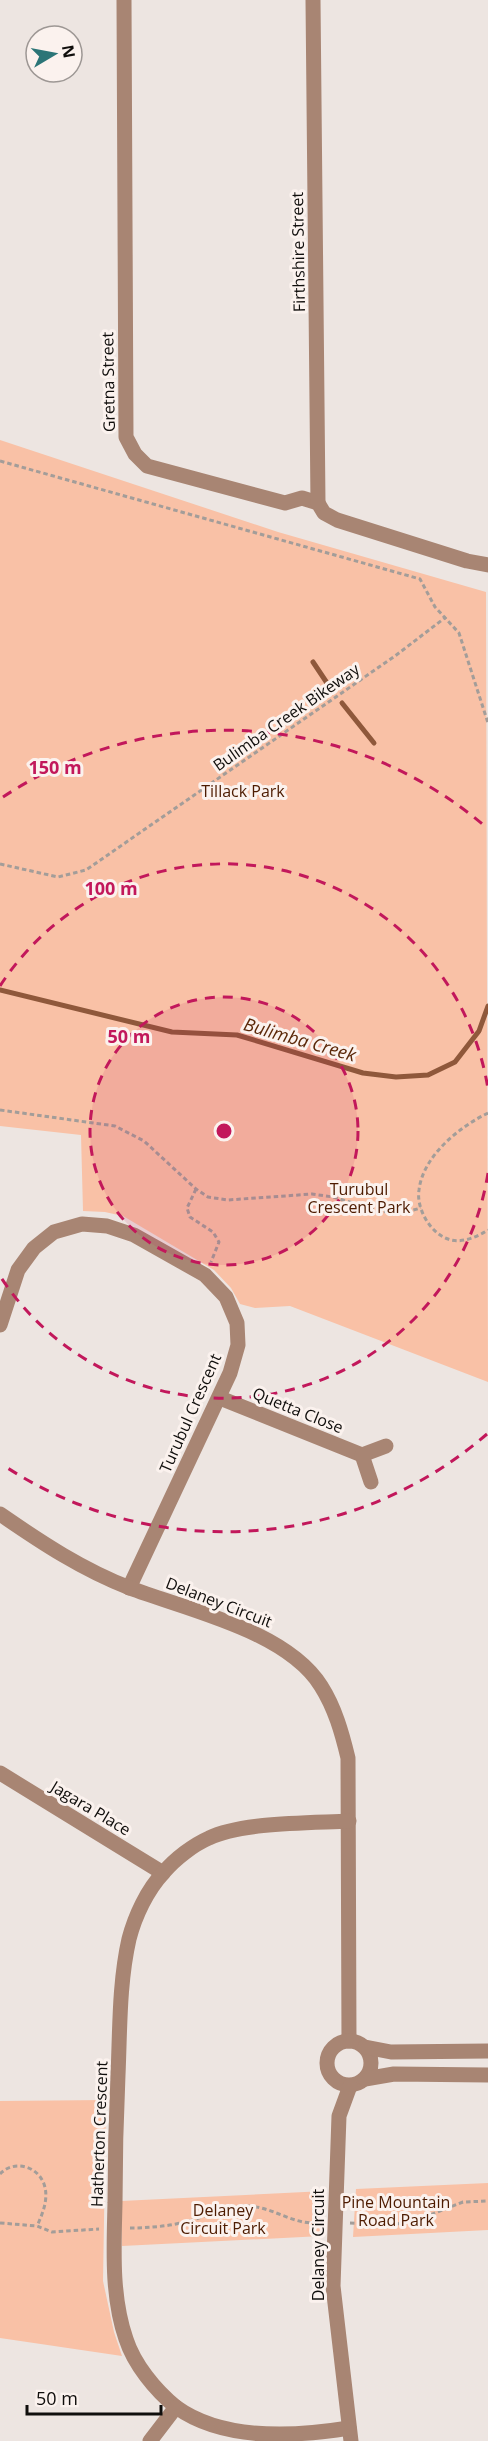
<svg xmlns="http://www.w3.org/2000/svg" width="488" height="2441" viewBox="0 0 488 2441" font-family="'Open Sans',sans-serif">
	<rect width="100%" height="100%" fill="#ede5e1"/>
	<g fill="#f9c1a6">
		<path d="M0 440 278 532 486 592 488 1382 290 1306 255 1308 240 1304 231 1288 214 1270 123 1216 105 1212 83 1211 81 1135 0 1126Z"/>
		<path d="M106 2100 103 2281 114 2332 122 2356 0 2338V2101Z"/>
		<path d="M488 2183V2230L353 2237 356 2189Z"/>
		<path d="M325 2191 322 2236 122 2246 121 2201Z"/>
	</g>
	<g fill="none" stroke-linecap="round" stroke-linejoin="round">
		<g stroke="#8f583b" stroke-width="5">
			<path d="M313 662 331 689"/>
			<path d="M342 703 374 743"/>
			<path d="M0 990 172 1032 237 1035 363 1073 396 1077 428 1075 455 1062 479 1031 488 1006"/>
		</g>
		<g stroke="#a39d99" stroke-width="3" stroke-dasharray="4.5 3" stroke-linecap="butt">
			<path d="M0 461 420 579 435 607 459 633 488 723"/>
			<path d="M0 864 58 877 86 870 395 656 446 617"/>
			<path d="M0 1110 115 1126 144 1141 196 1189 208 1197 228 1200 312 1194 333 1197 379 1211 402 1213 421 1208"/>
			<path d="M488 1113C459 1127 423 1156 419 1190 416 1208 430 1233 448 1239 461 1244 477 1237 488 1230"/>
			<path d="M196 1189 187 1208 190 1217 213 1232 219 1242 211 1262"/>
			<path d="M0 2174C13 2160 37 2165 44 2184 49 2198 43 2213 37 2226"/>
			<path d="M0 2223 37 2226 52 2232 99 2229"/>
			<path d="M350 2223 392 2225 417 2220 463 2202 488 2201"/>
			<path d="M130 2228C150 2228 170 2226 189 2221 208 2216 228 2206 248 2206 273 2207 293 2225 319 2223"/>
		</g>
		<g stroke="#a88573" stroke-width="15">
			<path d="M124 0 126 437 135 454 147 466 285 503 302 498 318 503 324 513 337 520 467 561 488 565"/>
			<path d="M313 0 318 503"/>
			<path d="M0 1325 18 1270 34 1248 54 1232 82 1224 107 1226 134 1235 205 1275 226 1297 237 1323 238 1345 230 1373 129 1588"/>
			<path d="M220 1398 362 1455"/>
			<path d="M371 1482 362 1455 386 1446"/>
			<path d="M0 1514C42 1543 83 1570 130 1588 188 1610 287 1631 321 1686 335 1708 342 1733 348 1758L349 2041"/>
			<path d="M0 1773 163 1873"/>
			<circle cx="349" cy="2063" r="22"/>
			<path d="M365 2047 391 2052 488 2051"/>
			<path d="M365 2079 394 2074 488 2075"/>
			<path d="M350 2086 339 2116 333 2286 351 2441"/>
			<path d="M349 2428C293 2437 223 2441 176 2407 155 2390 134 2364 126 2339 111 2296 114 2247 115 2203 115 2160 116 2118 118 2075 120 2030 119 1983 129 1939 135 1916 147 1890 164 1872 175 1859 193 1845 209 1838 242 1822 311 1823 349 1821"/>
			<path d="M150 2441 176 2407"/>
		</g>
	</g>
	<circle cx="224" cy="1131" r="134" fill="#c2185b" fill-opacity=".12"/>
	<g fill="none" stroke="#c2185b" stroke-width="3" stroke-dasharray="10 8">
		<circle cx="224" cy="1131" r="134"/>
		<path d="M488 1173A267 267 0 0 1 0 1276M0 986A267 267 0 0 1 488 1089"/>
		<path d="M487 1434A401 401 0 0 1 3 1465M3 797A401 401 0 0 1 487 828"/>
	</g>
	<g text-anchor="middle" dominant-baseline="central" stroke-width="6" stroke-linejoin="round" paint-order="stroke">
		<g font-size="16" fill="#100e0c" stroke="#fbf2ee">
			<text transform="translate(298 252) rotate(-91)">Firthshire Street</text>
			<text transform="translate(108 382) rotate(-91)">Gretna Street</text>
			<text transform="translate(286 717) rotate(-35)">Bulimba Creek Bikeway</text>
			<text transform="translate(298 1410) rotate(22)">Quetta Close</text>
			<text transform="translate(190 1413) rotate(-66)">Turubul Crescent</text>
			<text transform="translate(219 1602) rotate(21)">Delaney Circuit</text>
			<text transform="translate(91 1808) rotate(31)">Jagara Place</text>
			<text transform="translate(99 2134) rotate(-88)">Hatherton Crescent</text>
			<text transform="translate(318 2245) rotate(-90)">Delaney Circuit</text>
		</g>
		<g font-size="16" fill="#4d1b00" stroke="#fbf2ee">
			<text x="243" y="791">Tillack Park</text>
			<text x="359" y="1189">Turubul<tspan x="359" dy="18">Crescent Park</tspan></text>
			<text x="396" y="2202">Pine Mountain<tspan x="396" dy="18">Road Park</tspan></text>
			<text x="223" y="2210">Delaney<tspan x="223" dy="18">Circuit Park</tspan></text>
		</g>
		<g font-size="18" font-style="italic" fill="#5b2708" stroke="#fbf2ee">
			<text transform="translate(300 1039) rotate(16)">Bulimba Creek</text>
		</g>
	</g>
	<circle cx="224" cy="1131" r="9" fill="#c2185b" stroke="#fbf2ee" stroke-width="3"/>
	<g font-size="18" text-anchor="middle" font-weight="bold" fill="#c2185b" stroke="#fbf2ee" stroke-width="6" stroke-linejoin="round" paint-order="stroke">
		<text x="55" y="774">150 m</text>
		<text x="111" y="895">100 m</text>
		<text x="129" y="1043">50 m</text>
	</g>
	<g transform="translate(54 54) rotate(80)"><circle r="28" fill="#fbf2ee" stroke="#9d9794" stroke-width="1.5"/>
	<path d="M0-4.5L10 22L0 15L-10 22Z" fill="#2b7577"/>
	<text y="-9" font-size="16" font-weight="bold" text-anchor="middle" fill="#100e0c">N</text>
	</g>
	<path d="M27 2405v9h134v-9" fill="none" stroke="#100e0c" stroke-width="3"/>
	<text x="36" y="2405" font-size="18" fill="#100e0c" stroke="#fbf2ee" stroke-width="4.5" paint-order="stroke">50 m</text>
</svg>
